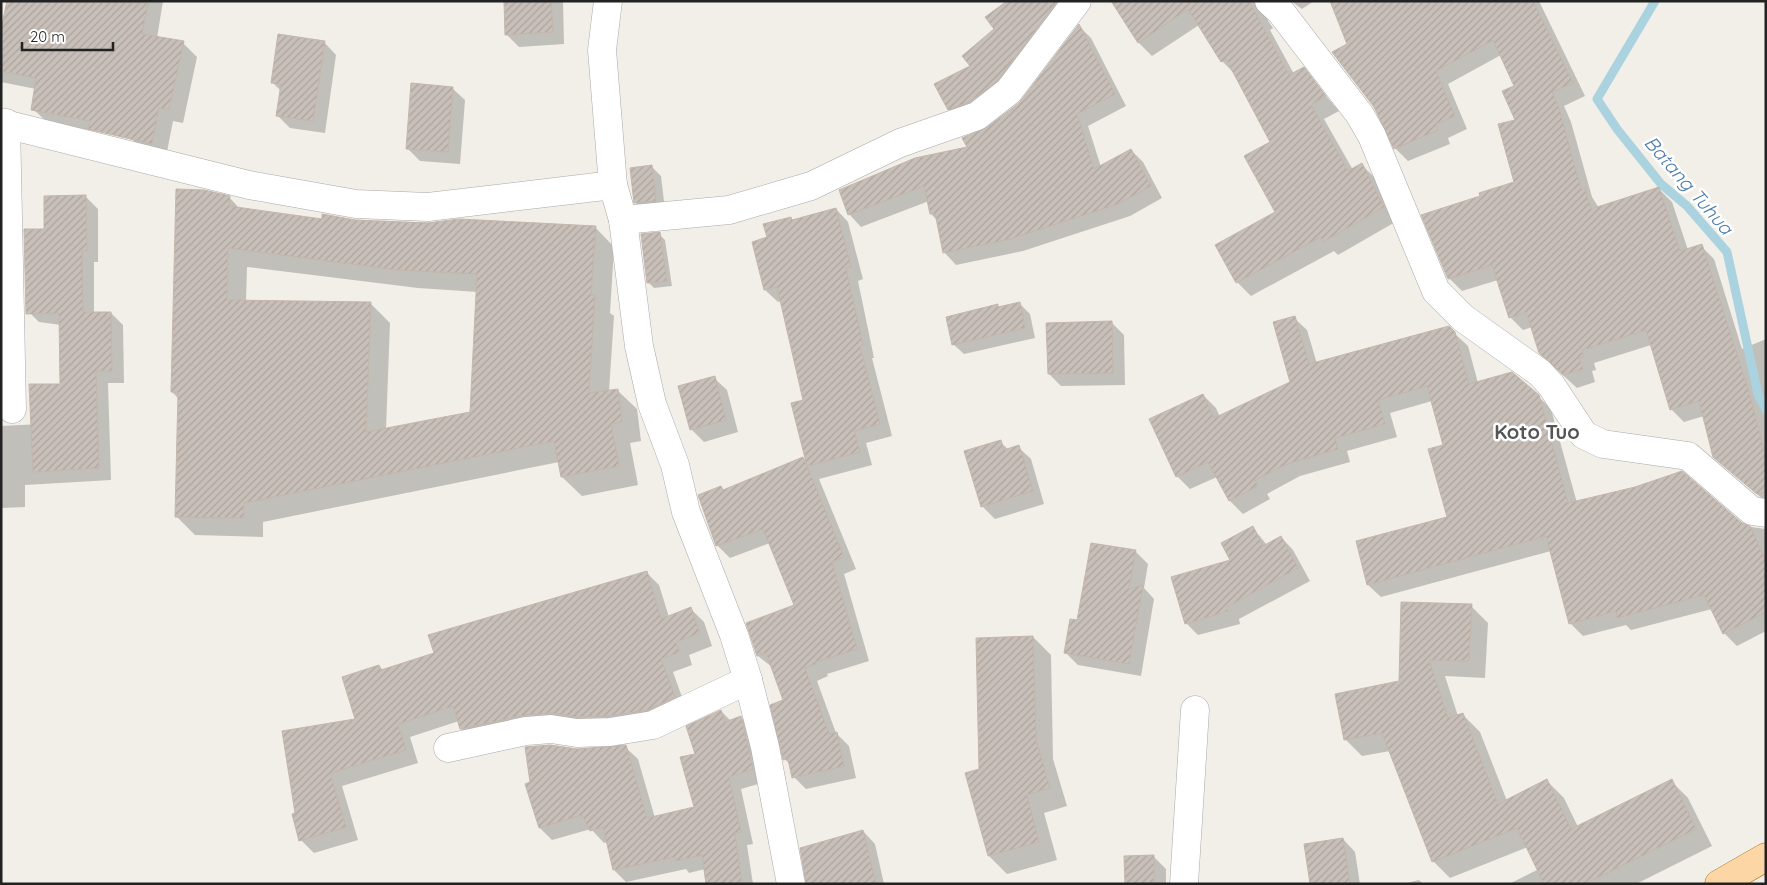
<svg xmlns="http://www.w3.org/2000/svg" width="1767" height="885" viewBox="0 0 1767 885" font-family="Quicksand,sans-serif">
	<defs>
		<pattern id="building-hatch" width="6" height="6" patternUnits="userSpaceOnUse" patternTransform="scale(1.25)"><rect width="6" height="6" fill="#c7bfb8"/><path d="M-1 1l2-2M0 6l6-6M5 7l2-2" fill="none" stroke="#aba49e"/></pattern>
	</defs>
	<rect width="100%" height="100%" fill="#f2efe9"/>
	<g fill="#0003" fill-rule="evenodd">
		<path d="M18 1H54L62 10 96 27 100 1H163L157 38 183 43 197 57 183 123 173 121 166 157 144 151 131 138 47 122 32 108 36 89 1 82V27Z"/>
		<path d="M505 1H563L564 44 519 47 506 34Z"/>
		<path d="M1009 1H1059L1067 13 1008 90 960 120 949 109Z"/>
		<path d="M1112 1H1276L1267 12 1268 21 1273 28 1270 30 1294 74 1303 69 1339 111 1324 119 1353 170 1361 164 1375 178 1397 221 1338 255 1334 251 1251 296 1237 282 1277 212 1271 142 1235 74 1222 61 1199 25 1152 56 1138 42Z"/>
		<path d="M1291 1H1314L1302 9Z"/>
		<path d="M1476 1H1539L1585 96 1564 106 1571 122 1592 197 1599 208 1659 189 1672 202 1688 250 1701 246 1714 259 1742 349 1766 339V502L1714 457 1704 416 1684 422 1671 409 1651 345 1594 363 1596 370 1592 371 1595 382 1577 388 1553 366 1532 327 1523 330 1510 317 1498 280 1462 291 1449 278 1481 197 1516 182 1515 86 1501 55 1448 84 1467 129 1448 138 1450 144 1408 161 1395 148 1375 106Z"/>
		<path d="M1079 26 1091 38 1126 106 1088 126 1101 167 1131 150 1143 162 1162 198 1130 216 1023 251 956 265 944 252 937 220 931 214 929 201 861 227 849 214 969 148 987 130 1020 104Z"/>
		<path d="M324 42 336 55 325 133 290 128 277 115 281 91 273 83Z"/>
		<path d="M452 88 465 100 460 164 420 161 408 149Z"/>
		<path d="M652 167 661 176 665 210 645 212 636 203Z"/>
		<path d="M85 196 98 209V262H94V313H111L123 325 124 383H108L111 480 25 485V507L1 508V426L41 424 61 385V325L39 322 27 310 46 230Z"/>
		<path d="M229 197 240 209 323 220 595 227 614 247 610 313 614 316 609 391 617 390 637 409 641 441 630 443 638 485 582 496 562 477 559 462 263 522V537L195 535 176 516 179 399 172 392ZM247 267 418 288 478 292 471 413 386 429 390 323 370 303 246 301Z"/>
		<path d="M836 209 848 222 863 279 858 281 874 358H872L892 436 866 443 872 465 819 479 856 569 844 574 869 661 827 674 828 676 817 681 836 733 849 746 856 778 806 789 794 777 791 766 785 759V701L772 667 758 656 795 606 770 543 730 558 717 545 721 487 724 490 803 458 807 463 804 401 781 301 778 302 765 290 768 238 791 218 794 221Z"/>
		<path d="M659 234 665 240 672 286 654 288 648 282Z"/>
		<path d="M1019 303 1030 314 1035 338 964 354 953 344 997 306 999 308Z"/>
		<path d="M1294 318 1307 330 1317 364 1454 333 1468 346 1478 383 1538 396 1551 409 1577 503 1766 529V631L1737 646 1724 633 1712 609 1631 630 1626 625 1583 636 1570 623 1551 551 1381 597 1368 585 1448 518 1444 446 1432 401 1390 413 1397 437 1347 451 1350 462 1300 476 1267 494 1270 499 1243 514 1230 501 1217 477 1190 489 1177 476 1203 395 1216 408 1220 417 1292 383Z"/>
		<path d="M1111 322 1124 335 1125 385 1061 386 1049 374Z"/>
		<path d="M714 378 727 390 738 432 704 442 691 429Z"/>
		<path d="M1000 442 1009 450 1018 447 1031 459 1044 504 995 519 982 506Z"/>
		<path d="M1253 528 1267 545 1281 537 1293 550 1310 581 1239 619 1240 624 1198 635 1186 623Z"/>
		<path d="M1136 552 1148 564 1144 588 1154 599 1141 676 1078 665 1066 653 1078 622Z"/>
		<path d="M646 572 659 585 669 617 691 609 704 622 712 646 689 655 692 665 673 672 687 711 474 742 461 729 459 721 410 737 418 763 342 786 358 840 314 853 301 840 297 814 357 720 379 666 383 670 435 654Z"/>
		<path d="M1471 606 1488 623 1485 678 1445 676 1458 716 1463 715 1480 732 1507 801 1547 781 1564 798 1578 827 1671 781 1688 798 1712 846 1636 884H1509L1539 869 1528 847 1450 878 1433 861 1390 751 1362 756 1345 739Z"/>
		<path d="M1033 637 1051 655 1053 759 1067 806 1044 813 1057 860 1007 874 989 856Z"/>
		<path d="M721 711 731 721 741 717 753 730 765 782 741 789 753 844 747 845 753 884H707L705 869 689 873 686 869 626 882 614 870 607 842 604 843 591 829 552 840 540 828 577 750 625 747 638 759 655 818 696 808V754Z"/>
		<path d="M863 831 875 844 884 884H808Z"/>
		<path d="M1343 839 1355 852 1360 884H1311Z"/>
		<path d="M1153 856 1166 869V884H1126Z"/>
		<path d="M1419 880 1423 884H1403Z"/>
	</g>
	<g fill="none" stroke-linecap="round" stroke-linejoin="round">
		<path stroke="#aad3df" stroke-width="9" d="M1655 1 1597 99 1617 129 1661 184 1687 206 1727 252 1758 394 1766 410"/>
	</g>
	<g fill="url(#building-hatch)" stroke="#c4b6ab" fill-rule="evenodd">
		<path d="M7 1 148 3 142 34 184 41 169 109 159 108 152 144 88 129 90 121 31 110 36 78 1 71V29Z"/>
		<path d="M504 1H551L553 32 505 35Z"/>
		<path d="M1007 1H1057L998 80 969 102 948 110 934 84 970 66 962 56 994 29 985 17Z"/>
		<path d="M1111 1H1249L1289 75 1304 67 1326 96 1311 105 1348 171 1362 163 1384 207 1323 242 1321 237 1236 283 1215 245 1275 212 1244 156 1270 142 1226 59 1221 62 1188 9 1138 43Z"/>
		<path d="M1330 1H1533L1573 83 1552 92 1559 108 1581 189 1585 188 1591 209 1659 187 1680 251 1702 244 1748 389 1766 457V492L1757 494 1713 457 1699 401 1670 410 1646 330 1582 350 1584 357 1579 358 1583 369 1563 375 1539 353 1526 312 1509 318 1492 265 1448 279 1421 215 1480 196 1479 193 1514 182 1498 124 1515 120 1502 91 1514 86 1493 40 1436 71 1455 116 1436 124 1438 130 1394 149 1374 107 1332 52 1347 44Z"/>
		<path d="M1079 24 1115 94 1077 114 1094 169 1131 149 1151 186 1118 204 1010 239 943 253 935 213 930 214 924 186 848 215 839 190 915 158 967 147 962 138 986 128 1019 103Z"/>
		<path d="M278 34 325 41 313 121 276 116 281 84 271 83Z"/>
		<path d="M411 83 453 87 448 152 406 149Z"/>
		<path d="M652 165 656 201 634 203 630 168Z"/>
		<path d="M176 189 204 190 230 196 229 206 322 219V214L355 220 428 223 459 219 596 226 591 295 595 296 589 393 618 389 622 422 611 424 619 466 561 477 554 441 244 503V518L175 517 178 392H171ZM228 248 398 270 477 274 470 412 366 432 371 302 227 300Z"/>
		<path d="M86 195 87 251H82L83 312H111L112 371H96L99 468 33 472 29 384H60L59 313 26 314 24 229H44V196Z"/>
		<path d="M836 208 851 267 846 268 863 345 860 346 880 424 854 431 860 452 807 466 844 557 832 562 857 649 815 662 816 664 805 668 829 734 837 732 844 766 792 778 788 759 783 760 770 705 783 700 766 653 757 656 746 623 794 605 763 529 716 546 698 495 721 486 723 490 803 457 807 466 791 403 803 400 777 287 764 290 752 242 767 237 763 224 791 217 792 220Z"/>
		<path d="M660 232 667 281 647 283 641 234Z"/>
		<path d="M1020 302 1025 328 952 345 946 317 998 304V307Z"/>
		<path d="M1295 316 1309 364 1449 326 1455 332 1469 384 1512 372 1539 395 1568 503 1635 487 1682 471 1742 523 1750 526 1766 561V612L1723 634 1704 595 1617 618 1616 611 1569 624 1546 536 1367 585 1356 541 1447 517 1428 449 1443 445 1427 386 1378 400 1385 424 1335 438 1338 449 1287 464 1255 480 1258 486 1229 501 1208 462 1176 477 1149 419 1203 394 1214 418 1290 382 1273 322Z"/>
		<path d="M1112 321 1113 373 1048 374 1046 323Z"/>
		<path d="M715 376 726 420 690 430 678 386Z"/>
		<path d="M1001 440 1004 450 1019 445 1033 491 981 507 964 451Z"/>
		<path d="M1253 526 1263 546 1281 536 1298 568 1227 607 1228 611 1185 624 1171 577 1230 560 1221 543Z"/>
		<path d="M1091 543 1136 550 1129 589 1143 585 1129 664 1064 653 1070 619 1077 620Z"/>
		<path d="M647 571 661 619 691 607 700 633 676 642 680 652 661 659 675 697 648 710 608 716 578 717 550 713 525 715 460 729 453 706 398 724 406 750 330 773 346 827 299 841 292 814 295 813 282 731 355 719 342 677 379 665 381 670 434 653 428 635Z"/>
		<path d="M1401 602 1472 604 1469 661 1429 660 1448 718 1463 713 1498 804 1547 779 1571 829 1672 779 1696 829 1585 884H1544L1517 828 1432 862 1382 733 1344 740 1335 694 1399 681Z"/>
		<path d="M1033 636 1036 740 1050 788 1027 795 1039 842 988 856 965 773 979 769 976 638Z"/>
		<path d="M721 710 725 722 741 716 753 769 729 777 741 832 735 833 742 884H706L702 855 676 861 675 857 613 870 603 827 590 831 582 815 539 828 525 784 530 782 525 747 550 745 577 749 626 745 647 818 694 807 680 757 695 754 686 726Z"/>
		<path d="M863 830 876 884H806L800 848Z"/>
		<path d="M1343 838 1350 884H1310L1304 844Z"/>
		<path d="M1154 855V884H1125L1124 856Z"/>
	</g>
	<g fill="none" stroke-linecap="round" stroke-linejoin="round">
		<defs>
			<g id="minor">
				<path d="M608 1 602 50 613 185"/>
				<path d="M1269 1 1281 12 1360 115 1372 136 1436 291 1463 318 1540 373 1551 385 1584 435 1603 444 1688 456 1752 511 1766 513"/>
				<path d="M1 123 249 185 356 204 428 207 613 185 623 220 639 346 652 404 675 465 686 512 734 635 748 680 765 747 791 884"/>
				<path d="M6 123 12 409"/>
				<path d="M623 220 729 210 811 186 900 143 977 116 1009 91 1077 1"/>
				<path d="M448 748 526 731 551 729 577 733 610 732 653 725 748 680"/>
				<path d="M1184 884 1195 710"/>
			</g>
			<path id="major" d="M1719 884 1766 857"/>
		</defs>
		<use href="#minor" stroke="#a9a9a9" stroke-width="29"/>
		<use href="#major" stroke="#a06b00" stroke-width="29"/>
		<use href="#minor" stroke="#fff" stroke-width="28"/>
		<use href="#major" stroke="#fcd6a4" stroke-width="28"/>
	</g>
	<g text-anchor="middle" dominant-baseline="central" stroke-width="5" stroke-linejoin="round" paint-order="stroke">
		<g font-size="19" font-style="italic" fill="#4a7aab" stroke="#fff">
			<text transform="translate(1689 185) rotate(49)">Batang Tuhua</text>
		</g>
		<g font-size="20" font-weight="bold" fill="#555" stroke="#fff">
			<text x="1537" y="431">Koto Tuo</text>
		</g>
	</g>
	<rect width="1767" height="885" fill="none" stroke="#222222" stroke-width="5"/>
	<path d="M22 42v8h91v-8" fill="none" stroke="#222222" stroke-width="2.5"/>
	<text x="30" y="42" font-size="15" fill="#222222" stroke="#ffffff" stroke-width="4" paint-order="stroke">20 m</text>
</svg>
